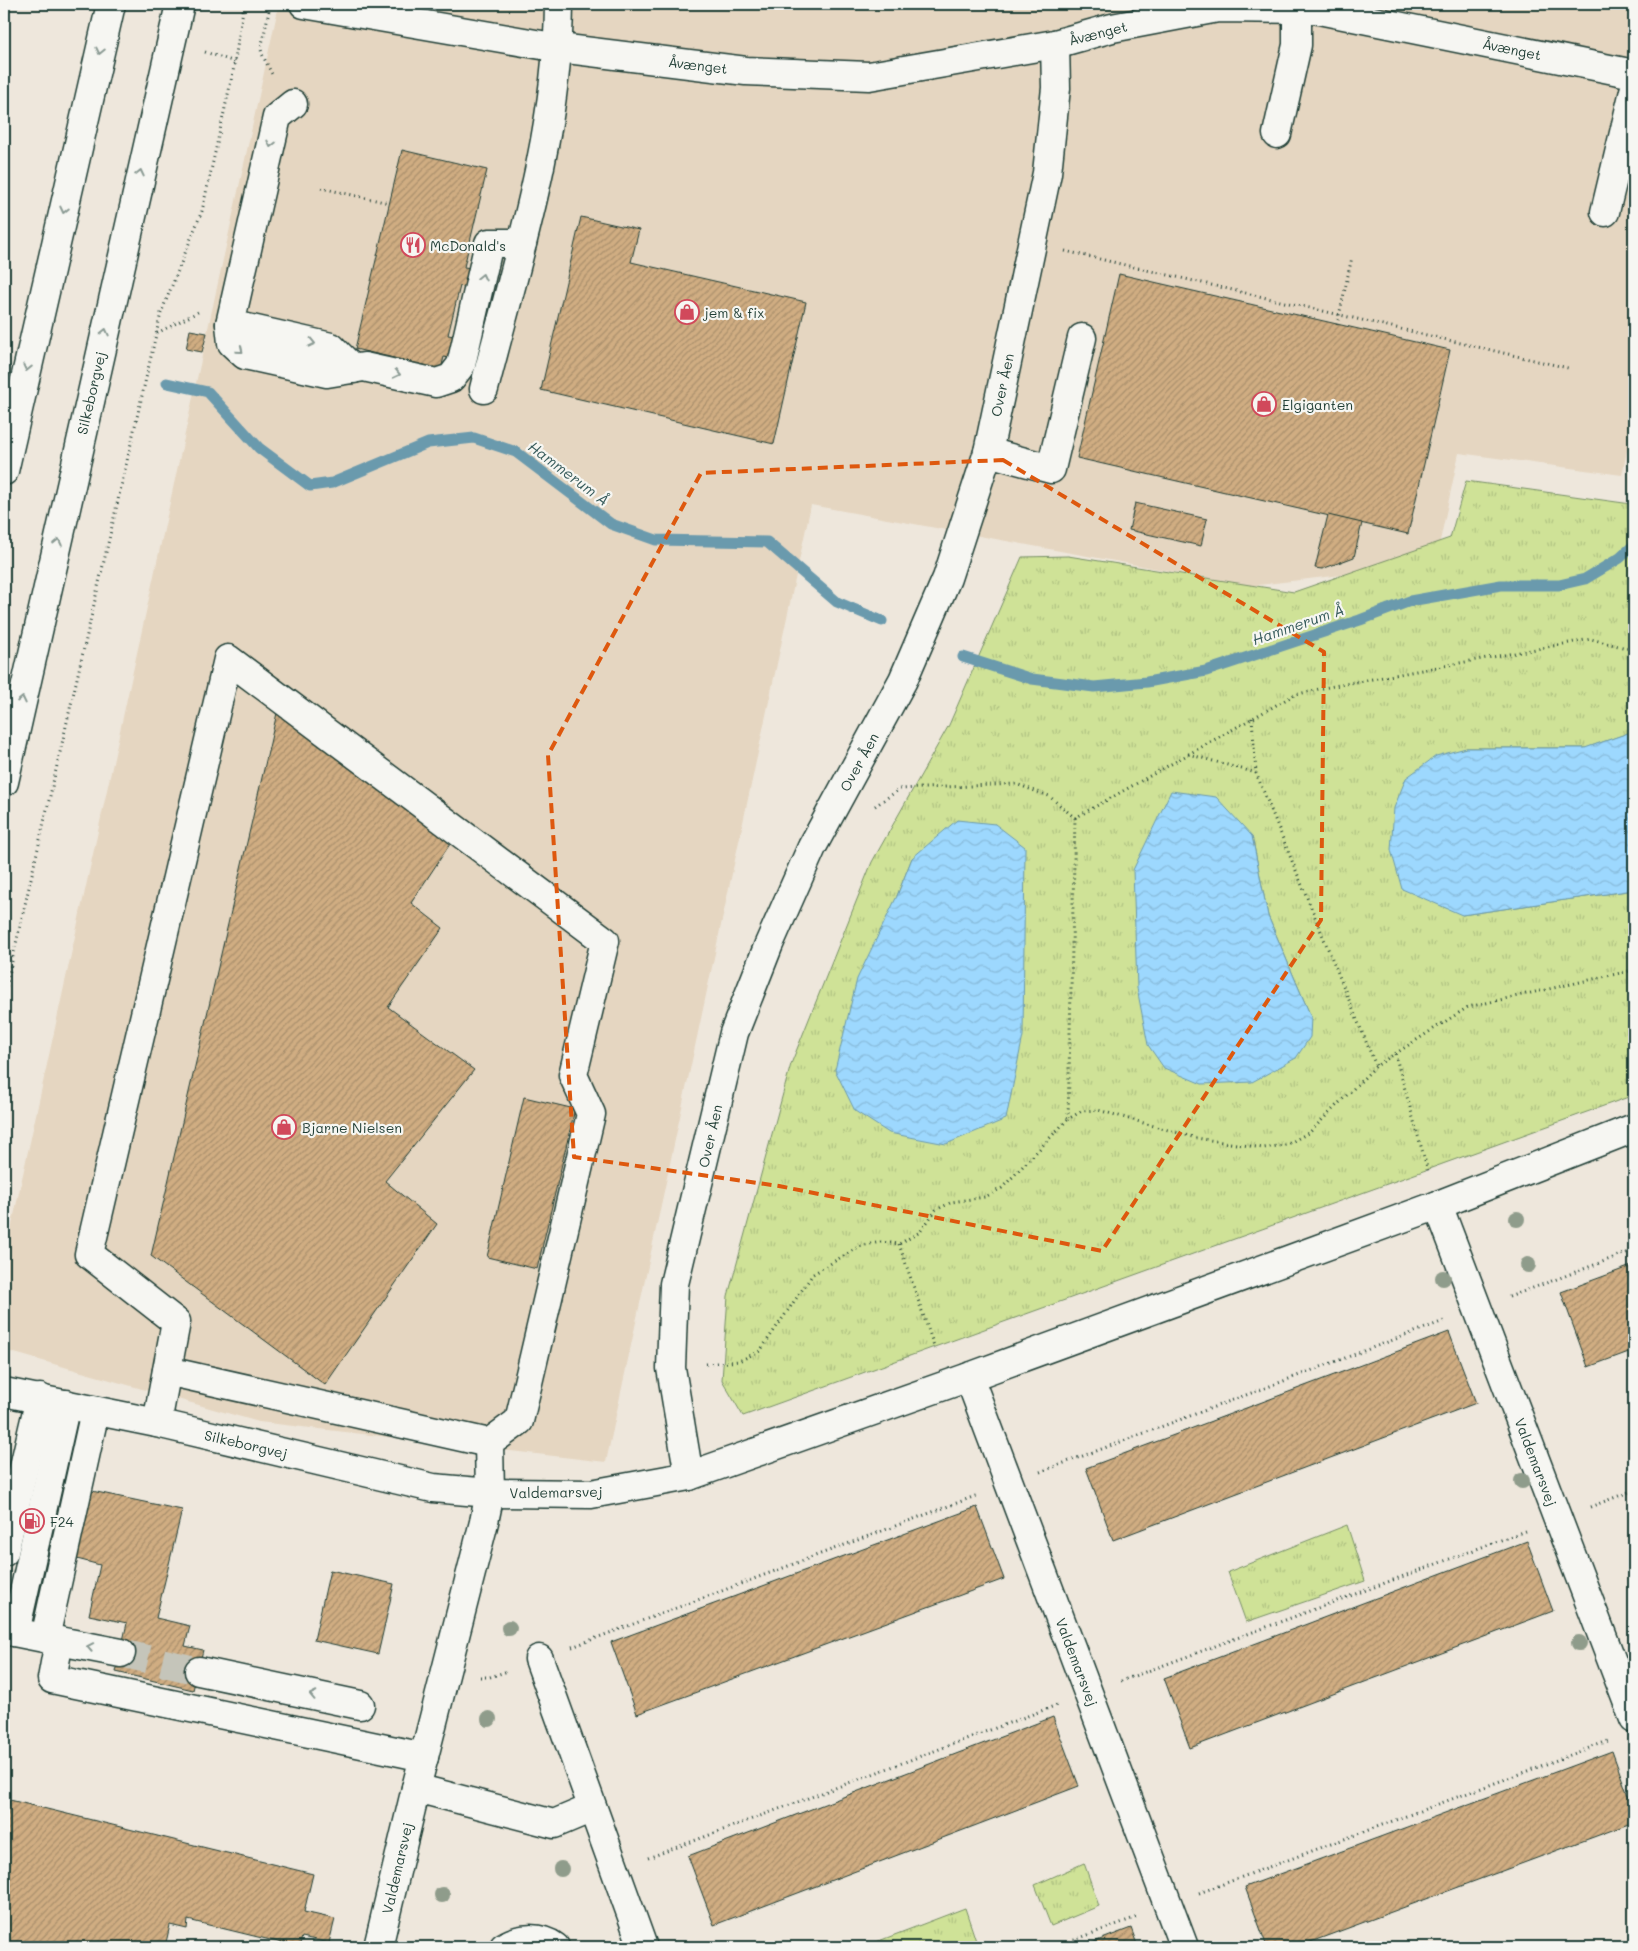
<svg xmlns="http://www.w3.org/2000/svg" width="1638" height="1951" viewBox="0 0 1638 1951" font-family="Mali,sans-serif">
	<defs>
		<pattern id="grass-tufts" width="24" height="20" patternUnits="userSpaceOnUse" patternTransform="scale(1.25)"><rect width="24" height="20" fill="#cfe297"/><path d="M3 7l-1-3M5 7V3M7 7l1-3M15 17l-1-3M17 17v-4M19 17l1-3" fill="none" stroke="#b1c383"/></pattern>
		<pattern id="water-waves" width="16" height="10" patternUnits="userSpaceOnUse" patternTransform="scale(1.25)"><rect width="16" height="10" fill="#9dd8fe"/><path d="M0 5q4-4 8 0t8 0" fill="none" stroke="#87bada"/></pattern>
		<pattern id="building-hatch" width="6" height="6" patternUnits="userSpaceOnUse" patternTransform="scale(1.25)"><rect width="6" height="6" fill="#d0ad82"/><path d="M-1 1l2-2M0 6l6-6M5 7l2-2" fill="none" stroke="#a88e6b"/></pattern>
	</defs>
	<rect width="100%" height="100%" fill="#eee7dc"/>
	<filter id="ink" filterUnits="userSpaceOnUse"><feTurbulence type="fractalNoise" baseFrequency=".02" numOctaves="2"/><feDisplacementMap in="SourceGraphic" scale="10" xChannelSelector="R" yChannelSelector="G"/><feConvolveMatrix kernelMatrix="1 2 1 2 8 2 1 2 1" color-interpolation-filters="sRGB"/></filter>
	<g filter="url(#ink)">
		<path fill="#e5d6c1" d="M279 4H1634V418L1622 475 1459 453 1435 564 1250 586 811 505 606 1462 259 1422 4 1350V1261Z"/>
		<g fill="url(#grass-tufts)" stroke="#779066" fill-rule="evenodd">
			<path d="M1466 481 1631 504 1634 493V731L1586 748H1466L1462 915 1634 890V1095L743 1416 722 1380 728 1296 791 1064 872 862 949 725 1022 557 1068 556 1294 592 1450 538ZM995 824 897 896 912 858ZM1252 836 1268 916 1311 1017 1133 870Z"/>
			<path d="M1347 1525 1365 1581 1246 1622 1228 1572Z"/>
			<path d="M1084 1863 1099 1906 1051 1926 1035 1885Z"/>
			<path d="M965 1908 978 1947H863Z"/>
		</g>
		<g fill="url(#water-waves)" stroke="#6b9aad">
			<path d="M1634 731V890L1462 915 1402 889 1391 850 1394 808 1406 778 1436 756 1466 748H1585Z"/>
			<path d="M1171 791 1216 797 1252 836 1268 916 1311 1017 1310 1037 1296 1058 1252 1082 1202 1084 1164 1068 1148 1045 1137 988 1133 870Z"/>
			<path d="M957 820 995 824 1025 847 1023 1036 1006 1119 946 1144 889 1133 855 1111 835 1070 857 979 897 896 912 858Z"/>
		</g>
		<g fill="none" stroke-linecap="round" stroke-linejoin="round">
			<g stroke="#6b9aad" stroke-width="11">
				<path d="M167 383 208 392 259 448 310 486 332 483 428 443 474 438 516 452 611 524 656 540 767 542 837 602 882 621"/>
				<path d="M963 657 1032 679 1094 687 1147 682 1206 671 1360 620 1410 601 1501 585H1559L1585 579 1620 558 1634 545"/>
			</g>
		</g>
		<g fill="url(#building-hatch)" stroke="#1f3d34">
			<path d="M402 150 487 170 464 267 471 268 466 288 460 286 448 335 454 336 449 358 444 357 441 369 355 349Z"/>
			<path d="M581 217 639 230 631 262 806 302 774 444 541 390Z"/>
			<path d="M1119 274 1450 350 1408 534 1077 458Z"/>
			<path d="M190 330 207 333 202 352 186 349Z"/>
			<path d="M1135 503 1207 519 1201 546 1129 530Z"/>
			<path d="M1328 515 1362 523 1354 557 1322 569 1315 568Z"/>
			<path d="M277 713 452 841 411 903 443 928 388 1007 474 1070 385 1181 437 1224 325 1385 151 1256Z"/>
			<path d="M524 1097 575 1109 537 1269 487 1257Z"/>
			<path d="M1634 1265V1350L1588 1367 1561 1292Z"/>
			<path d="M1449 1332 1476 1403 1113 1540 1086 1468Z"/>
			<path d="M92 1491 182 1510 156 1618 190 1626 185 1646 203 1650 193 1690 116 1672 127 1623 89 1615 100 1565 77 1559Z"/>
			<path d="M977 1507 1004 1579 637 1714 611 1642Z"/>
			<path d="M1527 1541 1553 1611 1190 1748 1164 1678Z"/>
			<path d="M330 1570 394 1584 378 1654 314 1640Z"/>
			<path d="M1053 1717 1079 1786 714 1925 688 1856Z"/>
			<path d="M1612 1751 1634 1812V1822L1297 1947H1267L1245 1887Z"/>
			<path d="M10 1800 313 1874 304 1912 335 1919 329 1943 302 1937 299 1947 188 1920 187 1929 170 1925 165 1947H4V1828Z"/>
			<path d="M1131 1928 1138 1947H1081Z"/>
		</g>
		<g fill="none" stroke-linecap="round" stroke-linejoin="round">
			<path stroke="#c5c5ba" stroke-width="28" stroke-dasharray="28 14" stroke-linecap="butt" d="M121 1653 199 1671"/>
			<defs>
				<g id="minor">
					<path d="M304 4 559 48 746 71 869 76 1055 44 1112 28 1218 8 1314 9 1634 74"/>
					<path d="M293 104 277 117 230 324 232 343 245 355 327 373 364 367 436 383 451 378 461 365 489 243H522"/>
					<path d="M1277 134 1297 45V8"/>
					<path d="M1605 212 1634 91"/>
					<path d="M230 324 331 347 353 369"/>
					<path d="M484 389C516 263 558 134 559 4"/>
					<path d="M988 452 1051 469 1082 338"/>
					<path d="M1438 1205 1634 1719"/>
					<path d="M167 1371 489 1443"/>
					<path d="M969 1377 1184 1947"/>
					<path d="M4 1392 157 1423 433 1488 490 1493 591 1494 689 1476 969 1377 1438 1205 1634 1128"/>
					<path d="M157 1423 176 1322 89 1254 228 659 605 941 573 1075 591 1114 519 1421 489 1443 490 1493 484 1522 416 1788 378 1947"/>
					<path d="M689 1476 671 1368 674 1284 734 1033 769 944 812 847 903 680 947 578 988 452 1047 173 1056 88 1055 44"/>
					<path d="M4 1552 40 1398"/>
					<path d="M4 1630 59 1641 52 1679 424 1757"/>
					<path d="M15 1632 66 1404"/>
					<path d="M45 1638 95 1411"/>
					<path d="M59 1641 121 1653"/>
					<path d="M539 1659 643 1947"/>
					<path d="M199 1671 360 1705"/>
					<path d="M416 1788 554 1824 592 1808"/>
					<path d="M504 1947C519 1937 540 1936 555 1947"/>
				</g>
				<g id="major">
					<path d="M4 471 111 4"/>
					<path d="M4 782 180 4"/>
				</g>
			</defs>
			<use href="#minor" stroke="#1f3d34" stroke-width="31"/>
			<use href="#major" stroke="#1f3d34" stroke-width="31"/>
			<g stroke="#1f3d34" stroke-width="3" stroke-dasharray="1 4" stroke-linecap="butt">
				<path d="M269 11 261 49 262 54 273 76"/>
				<path d="M205 52 235 62"/>
				<path d="M321 188 389 203"/>
				<path d="M1065 251 1568 368"/>
				<path d="M1337 325 1352 257"/>
				<path d="M157 333 198 312"/>
				<path d="M1252 718 1256 773 1376 1066"/>
				<path d="M1188 754 1256 773"/>
				<path d="M875 806 900 789 1016 784 1049 796 1075 818 1068 1118"/>
				<path d="M1075 818 1294 695 1323 688 1591 639 1634 650"/>
				<path d="M4 996 161 313 202 211 233 72 244 4"/>
				<path d="M1395 1054 1428 1171"/>
				<path d="M899 1244 936 1352"/>
				<path d="M1509 1297 1634 1250"/>
				<path d="M706 1364 739 1361 760 1351 813 1274 860 1246 881 1242 899 1244 920 1232 936 1210 952 1202 985 1197 1002 1188 1068 1119 1082 1111 1098 1110 1196 1138 1263 1148 1286 1145 1310 1132 1376 1066 1468 1007 1634 970"/>
				<path d="M1040 1472 1444 1321"/>
				<path d="M1590 1507 1634 1490"/>
				<path d="M572 1647 978 1495"/>
				<path d="M480 1677H490L508 1671"/>
				<path d="M1121 1681 1525 1531"/>
				<path d="M648 1858 1057 1705"/>
				<path d="M1199 1893 1608 1741"/>
				<path d="M1055 1947 1137 1917"/>
			</g>
			<use href="#minor" stroke="#f6f6f2" stroke-width="28"/>
			<use href="#major" stroke="#f6f6f2" stroke-width="28"/>
		</g>
		<g fill="#8f9c8b">
			<circle cx="1517" cy="1219" r="8"/>
			<circle cx="1528" cy="1265" r="8"/>
			<circle cx="1443" cy="1278" r="8"/>
			<circle cx="1522" cy="1481" r="8"/>
			<circle cx="509" cy="1628" r="8"/>
			<circle cx="1579" cy="1643" r="8"/>
			<circle cx="489" cy="1719" r="8"/>
			<circle cx="561" cy="1869" r="8"/>
			<circle cx="442" cy="1895" r="8"/>
		</g>
		<defs><path id="oneway-chevron" d="M-2-3.5L2.5 0L-2 3.5" fill="none" stroke-width="1.6" stroke-linecap="round" stroke-linejoin="round" transform="scale(1.25)"/></defs>
		<g stroke="#8a9a93">
			<use href="#oneway-chevron" transform="translate(100 51) rotate(103)"/>
			<use href="#oneway-chevron" transform="translate(271 144) rotate(103)"/>
			<use href="#oneway-chevron" transform="translate(140 173) rotate(-77)"/>
			<use href="#oneway-chevron" transform="translate(64 210) rotate(103)"/>
			<use href="#oneway-chevron" transform="translate(482 277) rotate(-77)"/>
			<use href="#oneway-chevron" transform="translate(105 332) rotate(-77)"/>
			<use href="#oneway-chevron" transform="translate(312 343) rotate(13)"/>
			<use href="#oneway-chevron" transform="translate(240 350) rotate(39)"/>
			<use href="#oneway-chevron" transform="translate(27 368) rotate(103)"/>
			<use href="#oneway-chevron" transform="translate(397 374) rotate(13)"/>
			<use href="#oneway-chevron" transform="translate(58 542) rotate(-77)"/>
			<use href="#oneway-chevron" transform="translate(22 700) rotate(-77)"/>
			<use href="#oneway-chevron" transform="translate(90 1647) rotate(-169)"/>
			<use href="#oneway-chevron" transform="translate(313 1695) rotate(-168)"/>
		</g>
	</g>
	<path fill="none" stroke="#de580e" stroke-width="4" stroke-dasharray="10 6" stroke-linejoin="round" d="M1003 460 1324 652 1321 920 1102 1251 779 1186 574 1157 548 755 701 473Z"/>
	<defs>
		<symbol id="restaurant-ring" viewBox="-11 -11 22 22"><circle r="9.5" fill="#f6f6f2" stroke="#d1495b" stroke-width="1.5"/><path d="M-5-6h1v4h1v-4h1v4h1v-4h1v5L-1.5 .5V6h-2V.5L-5-1ZM5-6V6H3V1.5H1.5Q1.5-4 5-6Z" fill="#d1495b"/></symbol>
		<symbol id="shop-ring" viewBox="-11 -11 22 22"><circle r="9.5" fill="#f6f6f2" stroke="#d1495b" stroke-width="1.5"/><path d="M-5-2.5h2.3a2.7 3.5 0 0 1 5.4 0H5L5.5 6h-11ZM-1.5-2.5h3a1.5 2.3 0 0 0-3 0Z" fill="#d1495b"/></symbol>
		<symbol id="fuel-ring" viewBox="-11 -11 22 22"><circle r="9.5" fill="#f6f6f2" stroke="#d1495b" stroke-width="1.5"/><path d="M-5.5-6h7V0h2V4h1.3V-2.5L3-4.5l.8-.8L6-3V5H2.5V1h-1V6h-7ZM-4.2-4.7v3.2H.2V-4.7Z" fill="#d1495b"/></symbol>
	</defs>
	<g fill-rule="evenodd">
		<use href="#restaurant-ring" x="399" y="231" width="28" height="28"/>
		<use href="#shop-ring" x="673" y="298" width="28" height="28"/>
		<use href="#shop-ring" x="1250" y="390" width="28" height="28"/>
		<use href="#shop-ring" x="270" y="1113" width="28" height="28"/>
		<use href="#fuel-ring" x="18" y="1507" width="28" height="28"/>
	</g>
	<g text-anchor="middle" dominant-baseline="central" stroke-width="4.5" stroke-linejoin="round" paint-order="stroke">
		<g font-size="14" fill="#1f3d34" stroke="#f6f6f2">
			<text transform="translate(1098 33) rotate(-14)">Åvænget</text>
			<text transform="translate(1512 49) rotate(12)">Åvænget</text>
			<text transform="translate(698 65) rotate(7)">Åvænget</text>
			<text transform="translate(1002 385) rotate(-78)">Over Åen</text>
			<text transform="translate(91 393) rotate(-77)">Silkeborgvej</text>
			<text transform="translate(859 762) rotate(-61)">Over Åen</text>
			<text transform="translate(710 1136) rotate(-77)">Over Åen</text>
			<text transform="translate(246 1444) rotate(13)">Silkeborgvej</text>
			<text transform="translate(1536 1462) rotate(69)">Valdemarsvej</text>
			<text transform="translate(556 1492) rotate(-1)">Valdemarsvej</text>
			<text transform="translate(1077 1662) rotate(69)">Valdemarsvej</text>
			<text transform="translate(397 1868) rotate(-77)">Valdemarsvej</text>
		</g>
		<g font-size="14" fill="#1f3d34" stroke="#f6f6f2" text-anchor="start">
			<text x="430" y="245">McDonald's</text>
			<text x="704" y="312">jem &amp; fix</text>
			<text x="1282" y="404">Elgiganten</text>
			<text x="302" y="1127">Bjarne Nielsen</text>
			<text x="50" y="1521">F24</text>
		</g>
		<g font-size="15" font-style="italic" fill="#385c5c" stroke="#f6f6f2">
			<text transform="translate(569 473) rotate(37)">Hammerum Å</text>
			<text transform="translate(1298 624) rotate(-19)">Hammerum Å</text>
		</g>
	</g>
	<rect width="1638" height="1951" fill="none" stroke="#f6f6f2" stroke-width="20"/>
	<rect x="10" y="10" width="1618" height="1931" fill="none" stroke="#1f3d34" stroke-width="2" filter="url(#ink)"/>
</svg>
